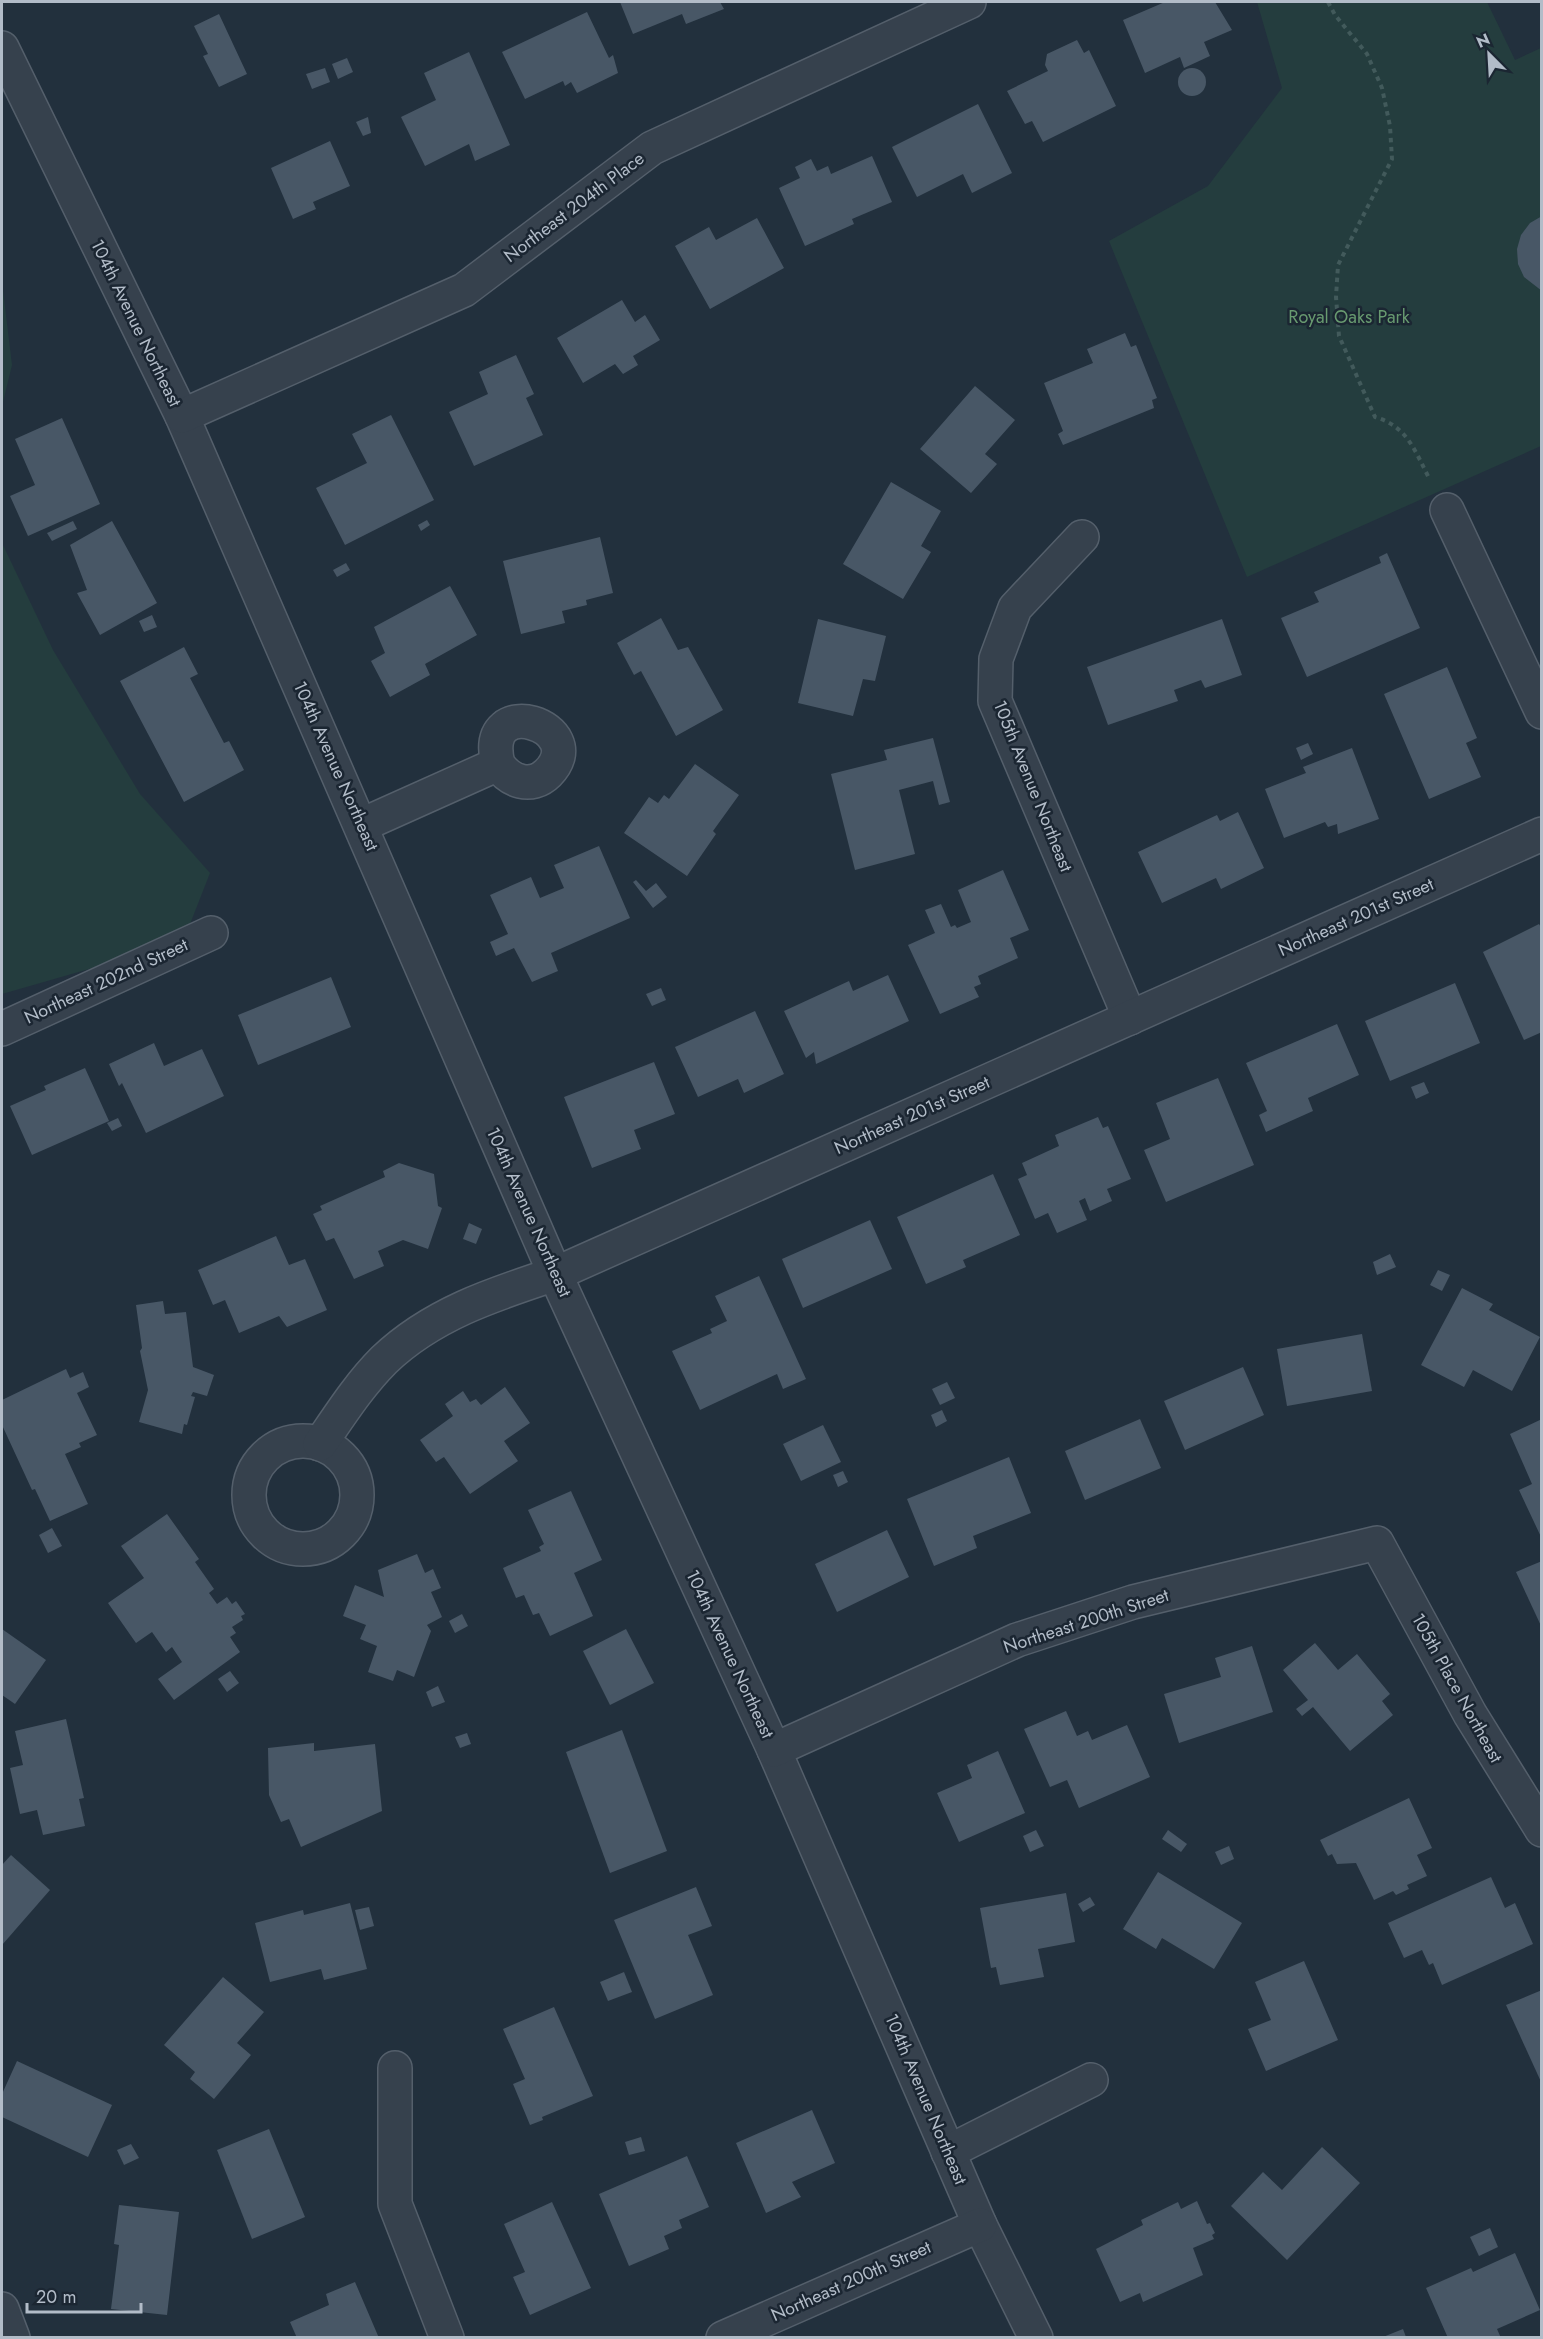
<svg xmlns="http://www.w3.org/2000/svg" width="1543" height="2339" viewBox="0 0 1543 2339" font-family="Jost,sans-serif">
	<rect width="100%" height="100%" fill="#22303d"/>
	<g fill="#243d3e">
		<path d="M1257 2H1487L1515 60 1541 48V446L1247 577 1109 241 1208 186 1282 88Z"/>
		<path d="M2 282 12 365 2 406Z"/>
		<path d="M2 543 53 650 140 794 210 873 183 942 2 994Z"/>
	</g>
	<g fill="#485766">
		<path d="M620 2H720L724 9 686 24 682 14 633 34Z"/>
		<path d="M1165 2H1215L1232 30 1204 42 1210 56 1184 68 1180 57 1145 73 1123 20Z"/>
		<path d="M587 12 609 58 613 55 618 73 577 93 571 82 565 86 563 81 525 99 502 52Z"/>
		<path d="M219 14 247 74 219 87 203 56 208 54 194 26Z"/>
		<path d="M1077 40 1084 53 1089 50 1116 106 1043 142 1032 121 1025 124 1007 91 1048 71 1045 65 1047 54Z"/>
		<path d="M469 52 510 145 475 161 469 144 425 166 401 117 436 100 424 73Z"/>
		<path d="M347 58 353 72 338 79 332 64Z"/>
		<circle cx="1192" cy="82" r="14"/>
		<path d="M325 68 330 82 312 89 306 74Z"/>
		<path d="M978 104 1012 173 972 193 963 174 917 197 892 147Z"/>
		<path d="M368 117 371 133 363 136 356 122Z"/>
		<path d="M330 141 350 186 313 202 316 209 293 219 271 168Z"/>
		<path d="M872 156 892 202 852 219 854 224 805 246 779 188 800 178 795 167 811 159 817 171 828 166 831 174Z"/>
		<path d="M1542 216V291L1524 277 1518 264 1517 249 1521 235 1530 223Z"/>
		<path d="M757 218 784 268 710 309 675 246 709 227 716 240Z"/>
		<path d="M622 300 635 322 645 315 660 340 633 356 638 365 623 374 615 364 583 383 557 338Z"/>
		<path d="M1125 333 1131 347 1136 345 1157 398 1152 400 1154 408 1063 445 1058 434 1063 431 1044 383 1093 363 1087 349Z"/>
		<path d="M516 355 534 394 526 398 543 435 474 466 449 412 488 394 479 372Z"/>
		<path d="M975 386 1015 420 985 454 997 464 971 493 920 449Z"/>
		<path d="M391 415 434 500 345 545 316 488 367 463 352 434Z"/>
		<path d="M62 418 100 504 28 536 10 496 35 485 15 439Z"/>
		<path d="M891 482 941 511 921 546 931 552 903 599 843 564Z"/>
		<path d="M427 520 430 525 421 531 418 525Z"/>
		<path d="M73 521 77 529 52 541 47 533Z"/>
		<path d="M112 521 157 603 100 635 77 593 87 590 70 545Z"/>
		<path d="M600 537 613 593 586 600 587 605 562 611 565 623 521 634 503 561Z"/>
		<path d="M1387 553 1420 628 1307 677 1281 618 1319 602 1314 592 1381 563 1379 557Z"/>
		<path d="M346 563 350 570 337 577 333 570Z"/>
		<path d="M450 586 477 635 425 664 430 675 390 697 371 661 385 653 374 627Z"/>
		<path d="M152 615 157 627 144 632 139 621Z"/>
		<path d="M661 618 678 650 688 647 723 710 676 736 641 671 634 675 617 643Z"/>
		<path d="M818 619 886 636 875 681 863 679 853 716 798 703Z"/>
		<path d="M1222 619 1242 675 1205 688 1201 680 1174 690 1178 701 1108 725 1087 667Z"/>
		<path d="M184 647 198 674 190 678 224 743 229 741 244 770 184 802 120 681Z"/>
		<path d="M1447 667 1477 738 1466 743 1481 777 1429 799 1384 694Z"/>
		<path d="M933 738 950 802 939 805 933 781 899 790 915 854 855 870 831 774 887 760 884 750Z"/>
		<path d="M1308 743 1313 754 1301 760 1296 748Z"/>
		<path d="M1352 748 1379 819 1338 834 1337 824 1328 827 1325 822 1284 838 1265 789 1306 773 1303 767Z"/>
		<path d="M695 764 739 795 713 831 716 834 687 876 624 833 649 797 658 803 664 795 669 799Z"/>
		<path d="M1238 812 1264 868 1221 889 1216 878 1162 903 1138 852 1217 815 1220 821Z"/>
		<path d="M599 846 630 918 551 953 558 971 532 982 514 948 496 956 490 942 508 934 490 895 531 877 540 898 564 888 554 865Z"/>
		<path d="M1003 870 1029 930 1010 938 1018 958 978 976 981 984 974 987 979 997 940 1014 908 945 935 933 925 910 941 904 951 927 955 925 957 928 971 922 958 890Z"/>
		<path d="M636 880 646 891 656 883 667 897 653 908 633 882Z"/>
		<path d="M1539 924 1542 929V1032L1524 1040 1483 952Z"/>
		<path d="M888 975 909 1021 816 1064 814 1052 806 1058 784 1011 849 981 853 991Z"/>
		<path d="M331 977 351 1027 258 1065 238 1015Z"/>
		<path d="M1455 983 1480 1043 1390 1081 1365 1021Z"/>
		<path d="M661 988 666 1000 652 1006 646 994Z"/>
		<path d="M755 1011 784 1074 744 1093 738 1079 698 1097 675 1047Z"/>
		<path d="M1337 1024 1359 1075 1308 1098 1313 1111 1266 1132 1259 1115 1267 1111 1246 1063Z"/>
		<path d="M154 1043 164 1066 202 1049 224 1096 146 1133 122 1083 119 1086 109 1064Z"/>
		<path d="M654 1062 675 1114 634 1130 641 1149 592 1168 564 1097Z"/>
		<path d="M85 1068 109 1121 32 1155 10 1106 46 1090 44 1086Z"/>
		<path d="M1218 1078 1254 1165 1166 1202 1144 1150 1170 1139 1156 1103Z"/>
		<path d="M1424 1082 1429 1093 1416 1099 1411 1087Z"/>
		<path d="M1098 1117 1103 1128 1108 1126 1131 1179 1107 1189 1112 1201 1090 1211 1085 1198 1079 1201 1087 1220 1057 1233 1048 1213 1035 1219 1018 1179 1027 1175 1022 1163 1059 1146 1055 1135Z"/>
		<path d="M118 1118 122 1126 112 1131 107 1123Z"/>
		<path d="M399 1163 434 1174 438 1206 442 1208 428 1249 403 1240 378 1251 384 1266 354 1279 334 1238 326 1241 313 1214 322 1210 320 1206 385 1177 383 1171Z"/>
		<path d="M993 1174 1020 1235 963 1260 966 1267 926 1284 897 1217Z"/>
		<path d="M870 1220 892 1269 803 1308 782 1259Z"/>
		<path d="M469 1223 482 1229 476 1244 463 1239Z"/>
		<path d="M276 1236 289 1265 305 1259 327 1310 287 1327 279 1316 239 1333 225 1300 213 1305 198 1270Z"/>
		<path d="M1390 1254 1396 1267 1377 1275 1373 1262Z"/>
		<path d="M1438 1270 1450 1275 1442 1291 1430 1285Z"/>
		<path d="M759 1276 806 1379 783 1389 777 1374 700 1410 672 1351 712 1333 710 1329 727 1321 715 1296Z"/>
		<path d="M1462 1288 1493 1304 1489 1310 1540 1337 1512 1391 1473 1370 1464 1387 1421 1365Z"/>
		<path d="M163 1301 165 1314 186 1312 193 1367 214 1375 207 1396 193 1392 191 1396 195 1397 187 1425 184 1424 182 1434 139 1422 148 1390 140 1351 142 1348 136 1305Z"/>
		<path d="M1362 1334 1372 1391 1287 1406 1277 1349Z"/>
		<path d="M1243 1367 1264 1415 1185 1450 1164 1401Z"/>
		<path d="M66 1369 70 1378 83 1372 89 1387 77 1393 97 1435 79 1443 81 1447 65 1454 88 1504 50 1521 35 1489 32 1490 2 1425V1400Z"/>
		<path d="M947 1382 955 1398 940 1405 932 1389Z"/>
		<path d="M505 1387 530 1423 504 1441 518 1461 470 1494 444 1457 436 1462 420 1440 453 1416 445 1404 463 1391 470 1402 476 1399 481 1405Z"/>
		<path d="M942 1410 947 1421 936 1427 931 1415Z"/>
		<path d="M1140 1419 1161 1468 1085 1500 1065 1451Z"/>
		<path d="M1542 1419V1539L1519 1490 1532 1484 1510 1434Z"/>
		<path d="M823 1425 841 1462 801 1481 783 1444Z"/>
		<path d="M1009 1457 1031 1513 973 1536 977 1548 934 1566 907 1499Z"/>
		<path d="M843 1471 848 1482 838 1487 833 1475Z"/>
		<path d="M571 1491 602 1560 574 1573 593 1616 550 1636 539 1613 533 1615 524 1595 516 1598 503 1568 541 1551 539 1547 544 1544 528 1510Z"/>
		<path d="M167 1514 199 1559 195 1562 214 1589 209 1593 217 1604 227 1597 232 1604 236 1601 245 1614 241 1616 243 1620 232 1627 236 1633 230 1637 240 1652 174 1700 158 1679 182 1662 172 1647 166 1652 152 1632 136 1643 108 1603 144 1578 121 1546Z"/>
		<path d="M52 1528 62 1546 48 1553 39 1535Z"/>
		<path d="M887 1530 909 1577 837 1612 815 1564Z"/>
		<path d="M417 1554 425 1573 433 1569 441 1588 431 1592 442 1617 427 1625 431 1631 414 1677 397 1670 393 1681 368 1672 377 1646 360 1639 366 1625 343 1616 355 1585 384 1597 378 1570Z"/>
		<path d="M1542 1561V1628L1516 1572Z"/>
		<path d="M462 1614 468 1626 455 1633 449 1621Z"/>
		<path d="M2 1629 46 1660 15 1704 2 1695Z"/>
		<path d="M626 1629 654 1683 610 1705 583 1651Z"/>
		<path d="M1315 1643 1338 1670 1357 1654 1390 1694 1382 1701 1393 1715 1350 1751 1313 1707 1302 1716 1296 1709 1308 1700 1283 1670Z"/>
		<path d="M1252 1646 1273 1712 1179 1743 1164 1694 1221 1677 1215 1658Z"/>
		<path d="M230 1671 239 1683 227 1692 218 1679Z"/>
		<path d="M438 1686 445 1702 432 1707 426 1692Z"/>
		<path d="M1066 1711 1077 1736 1088 1731 1092 1740 1127 1725 1150 1777 1079 1808 1067 1780 1050 1787 1024 1729Z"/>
		<path d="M66 1719 84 1798 79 1799 85 1826 43 1835 37 1810 20 1814 10 1768 23 1765 15 1731Z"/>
		<path d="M622 1730 667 1851 610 1873 566 1752Z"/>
		<path d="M467 1733 471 1744 460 1748 455 1737Z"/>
		<path d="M314 1743V1751L375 1744 382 1811 301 1847 289 1819 281 1822 269 1795 268 1748Z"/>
		<path d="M998 1751 1025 1813 959 1842 937 1793 972 1778 967 1765Z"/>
		<path d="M1409 1798 1432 1848 1417 1855 1427 1876 1407 1885 1409 1889 1396 1895 1393 1891 1374 1900 1356 1863 1337 1864 1332 1854 1328 1856 1320 1840Z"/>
		<path d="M1036 1830 1044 1846 1030 1852 1023 1836Z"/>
		<path d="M1168 1830 1187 1844 1181 1852 1162 1839Z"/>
		<path d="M1229 1846 1234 1859 1221 1865 1215 1852Z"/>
		<path d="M11 1855 50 1890 2 1945V1865Z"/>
		<path d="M1158 1872 1242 1923 1214 1969 1162 1938 1156 1949 1123 1929Z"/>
		<path d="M1491 1877 1505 1908 1515 1903 1533 1944 1442 1985 1433 1963 1429 1965 1422 1950 1404 1958 1388 1923Z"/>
		<path d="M696 1887 712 1926 688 1935 713 1995 655 2019 614 1920Z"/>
		<path d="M1066 1893 1075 1942 1038 1949 1044 1977 1000 1985 996 1967 991 1968 980 1908Z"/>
		<path d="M1090 1897 1095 1905 1083 1912 1078 1904Z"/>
		<path d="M350 1903 367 1969 324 1980 321 1969 270 1982 255 1923 303 1910 304 1915Z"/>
		<path d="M369 1907 374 1926 360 1930 355 1910Z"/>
		<path d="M1304 1961 1338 2040 1266 2071 1248 2029 1271 2020 1255 1982Z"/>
		<path d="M624 1972 632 1992 608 2001 600 1982Z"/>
		<path d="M223 1977 264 2012 237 2043 251 2055 214 2099 190 2079 195 2072 164 2045Z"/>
		<path d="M1542 1990V2084L1506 2005Z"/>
		<path d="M554 2007 593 2096 542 2117 543 2120 530 2125 513 2084 525 2079 503 2029Z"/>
		<path d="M17 2061 112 2105 88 2157 2 2117V2094Z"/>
		<path d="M812 2110 835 2163 792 2182 801 2197 766 2213 736 2143Z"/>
		<path d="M269 2129 305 2217 252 2239 217 2150Z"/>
		<path d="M641 2137 645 2151 629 2155 625 2142Z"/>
		<path d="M131 2144 139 2158 124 2165 117 2150Z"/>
		<path d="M1322 2147 1360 2183 1287 2260 1231 2206 1263 2172 1282 2190Z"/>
		<path d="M687 2156 709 2207 679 2220 682 2228 664 2236 669 2249 629 2266 599 2194Z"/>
		<path d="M1197 2201 1207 2224 1210 2223 1215 2233 1212 2235 1214 2239 1193 2248 1203 2275 1143 2302 1140 2293 1120 2302 1096 2249 1143 2225 1141 2220 1178 2202 1181 2209Z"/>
		<path d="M552 2202 591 2288 530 2315 513 2277 525 2272 504 2224Z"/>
		<path d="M119 2205 179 2212 167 2315 111 2309 119 2245 114 2244Z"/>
		<path d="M1490 2228 1498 2247 1479 2256 1470 2237Z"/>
		<path d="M1515 2253 1540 2310 1497 2329 1501 2338H1448L1426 2288 1471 2268 1473 2272Z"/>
		<path d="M355 2282 379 2338H297L290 2322 329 2305 326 2294Z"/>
		<path d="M1403 2329 1406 2337H1383Z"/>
	</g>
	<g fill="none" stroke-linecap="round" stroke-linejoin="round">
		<defs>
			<g id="minor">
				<path d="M2 48 182 416 555 1274 774 1750 980 2225 1036 2338"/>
				<path d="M182 416 464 290 652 148 969 2"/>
				<path d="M1447 510 1542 712"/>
				<path d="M1082 537 1015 608 996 659 995 701 1130 1018"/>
				<path d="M362 825 498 764C509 781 531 790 548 773 593 727 479 689 498 764"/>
				<path d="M2 1029 211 933"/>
				<circle cx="303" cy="1495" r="54"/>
				<path d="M320 1444C340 1415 359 1385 384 1360 432 1314 494 1294 555 1274L1542 834"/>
				<path d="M774 1750 1017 1640 1133 1602 1377 1543 1470 1714 1542 1830"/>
				<path d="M395 2068V2204L447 2338"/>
				<path d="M948 2152 1091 2080"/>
				<path d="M2 2309 13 2338"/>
				<path d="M723 2338 980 2225"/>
			</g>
		</defs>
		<use href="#minor" stroke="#545f6b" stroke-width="36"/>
		<path stroke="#425a5b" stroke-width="4" stroke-dasharray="4.5 4.5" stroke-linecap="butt" d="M1328 2 1335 15 1367 54 1382 88 1390 126 1392 159 1338 265 1336 297 1339 336 1375 417C1407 426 1415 451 1429 478"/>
		<use href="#minor" stroke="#36414d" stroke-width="33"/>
	</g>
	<g text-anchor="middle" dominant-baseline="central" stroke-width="5" stroke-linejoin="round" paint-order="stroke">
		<g font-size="18" fill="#b2bcc8" stroke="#1b2632">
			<text transform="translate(574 207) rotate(-37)">Northeast 204th Place</text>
			<text transform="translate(136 323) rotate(64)">104th Avenue Northeast</text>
			<text transform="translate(336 766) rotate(66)">104th Avenue Northeast</text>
			<text transform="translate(1033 786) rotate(68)">105th Avenue Northeast</text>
			<text transform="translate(1356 917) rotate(-24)">Northeast 201st Street</text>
			<text transform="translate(106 981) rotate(-25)">Northeast 202nd Street</text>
			<text transform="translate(912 1115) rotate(-24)">Northeast 201st Street</text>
			<text transform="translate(529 1212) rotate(66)">104th Avenue Northeast</text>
			<text transform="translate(1086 1621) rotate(-18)">Northeast 200th Street</text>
			<text transform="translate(730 1654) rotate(65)">104th Avenue Northeast</text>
			<text transform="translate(1457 1688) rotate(61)">105th Place Northeast</text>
			<text transform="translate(926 2099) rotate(67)">104th Avenue Northeast</text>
			<text transform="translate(851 2281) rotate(-24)">Northeast 200th Street</text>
		</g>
		<g font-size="18" fill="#689a70" stroke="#1b2632">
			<text x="1349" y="317">Royal Oaks Park</text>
		</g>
	</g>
	<rect width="1543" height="2339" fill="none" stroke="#b2bcc8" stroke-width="6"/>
	<g transform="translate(1489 54) rotate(336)" stroke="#1b2632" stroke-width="4.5" paint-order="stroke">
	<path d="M0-4.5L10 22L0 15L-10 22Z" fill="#b2bcc8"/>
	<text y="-9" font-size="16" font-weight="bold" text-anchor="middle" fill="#b2bcc8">N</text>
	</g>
	<path d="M27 2303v9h114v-9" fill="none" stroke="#b2bcc8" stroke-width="3"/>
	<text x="36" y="2303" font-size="18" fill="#b2bcc8" stroke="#1b2632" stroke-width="4.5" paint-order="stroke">20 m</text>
</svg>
